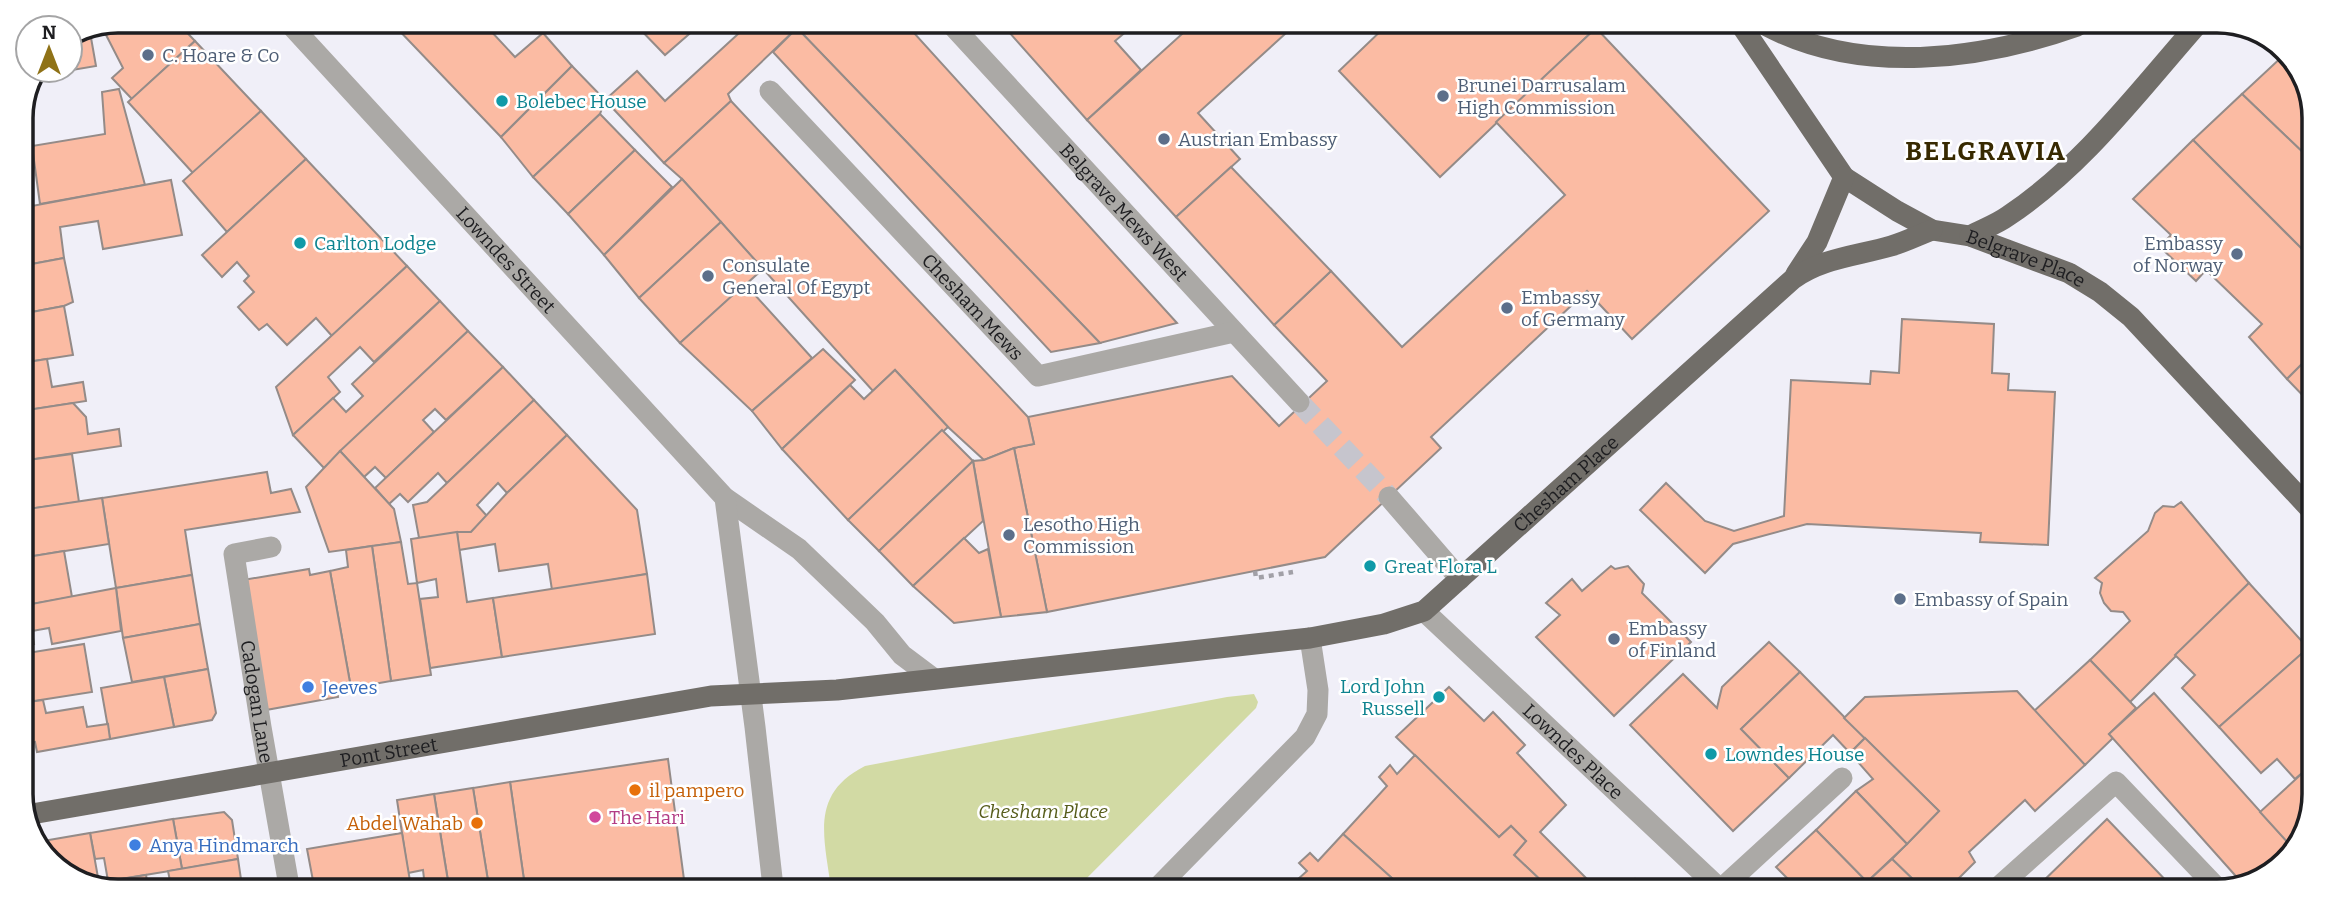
<svg xmlns="http://www.w3.org/2000/svg" width="2335" height="912" viewBox="0 0 2335 912" font-family="Bitter,serif">
	<rect width="100%" height="100%" fill="#f0eff8"/>
	<path fill="#d2daa4" d="M1254 694 1258 702 1256 708 1077 888H831C824 836 810 794 865 766L1227 697Z"/>
	<g fill="#fbbba3" stroke="#948b88" stroke-width="2">
		<path d="M118 21H176L195 41 132 99 112 78 123 68 104 31 90 34Z"/>
		<path d="M391 22H489V29L515 57 543 33 572 66 501 137Z"/>
		<path d="M633 22H703L665 55Z"/>
		<path d="M750 23H792L797 28 728 94 731 101 664 163 605 100 637 71 665 101Z"/>
		<path d="M792 23H905L1177 323 1100 343Z"/>
		<path d="M1001 23 1135 24 1115 41 1141 70 1087 120Z"/>
		<path d="M1193 24H1296L1198 113 1240 159 1176 217 1087 120Z"/>
		<path d="M1388 24 1593 25 1596 28 1440 177 1339 71Z"/>
		<path d="M797 28 1100 343 1051 352 773 52Z"/>
		<path d="M1596 28 1769 211 1632 339 1587 291 1431 437 1441 448 1325 557 1047 612 1014 448 1034 444 1028 417 1232 376 1279 426 1327 381 1274 325 1331 271 1402 347 1565 195 1496 122Z"/>
		<path d="M90 32 96 66 37 76 40 70H70V41Z"/>
		<path d="M195 41 261 111 193 173 128 102Z"/>
		<path d="M2286 53 2294 59 2314 111 2313 162 2242 94Z"/>
		<path d="M572 66 605 100 600 114 533 177 501 137Z"/>
		<path d="M119 89 145 185 40 204 32 146 105 134 102 92Z"/>
		<path d="M2242 94 2313 162V260L2193 140Z"/>
		<path d="M731 101 1028 417 1034 444 1014 448 984 460 948 427 895 370 873 391 682 179 664 163Z"/>
		<path d="M261 111 306 159 227 232 183 181Z"/>
		<path d="M600 114 635 150 568 214 533 177Z"/>
		<path d="M2193 140 2313 260 2312 354 2287 379 2249 337 2262 324 2206 270 2196 281 2160 247 2171 235 2133 199Z"/>
		<path d="M635 150 672 187 604 255 568 214Z"/>
		<path d="M306 159 407 266 332 336 316 318 287 345 267 324 259 330 238 307 254 292 244 281 249 276 237 262 222 277 202 255Z"/>
		<path d="M1231 167 1331 271 1274 325 1176 217Z"/>
		<path d="M682 179 721 222 639 298 604 255Z"/>
		<path d="M171 180 182 235 103 249 98 221 60 227 64 258 21 266V208Z"/>
		<path d="M721 222 763 269 680 343 639 298Z"/>
		<path d="M64 258 73 302 64 306 21 314V266Z"/>
		<path d="M407 266 440 301 374 362 360 347 328 377 340 392 293 435 276 387Z"/>
		<path d="M745 284 812 358 752 411 680 343Z"/>
		<path d="M440 301 468 331 324 468 293 435 333 398 346 412 363 396 352 384Z"/>
		<path d="M64 306 73 355 21 363V314Z"/>
		<path d="M1902 319 1994 324 1992 373 2009 374 2008 390 2055 392 2048 545 1980 542 1981 533 1807 524 1733 544 1705 573 1640 510 1666 483 1705 521 1734 531 1784 516 1791 380 1870 384 1871 371 1899 373Z"/>
		<path d="M468 331 503 367 446 420 435 409 423 420 434 432 386 478 375 467 364 477 340 451Z"/>
		<path d="M823 349 855 380 782 449 752 411Z"/>
		<path d="M2312 354V405L2287 379Z"/>
		<path d="M47 359 52 387 83 382 86 401 21 411V363Z"/>
		<path d="M503 367 534 400 447 483 438 473 408 502 400 494 389 504 375 488Z"/>
		<path d="M895 370 948 427 848 520 782 449 850 385 864 399Z"/>
		<path d="M534 400 567 435 507 493 498 483 477 505 487 516 471 532 419 538 413 505 427 502Z"/>
		<path d="M73 403 86 417 88 434 119 429 121 446 21 461V411Z"/>
		<path d="M942 430 973 461 879 551 848 520Z"/>
		<path d="M567 435 637 510 647 574 552 590 548 564 499 571 495 544 459 550 457 532H471L507 493Z"/>
		<path d="M1014 448 1047 612 1001 617 973 461 984 460Z"/>
		<path d="M340 451 394 509 401 542 329 552 306 487Z"/>
		<path d="M72 454 79 502 21 510V461Z"/>
		<path d="M973 461 983 521 913 586 879 551Z"/>
		<path d="M267 472 271 493 291 489 300 512 185 530 192 575 116 588 102 498Z"/>
		<path d="M102 498 109 544 21 558V510Z"/>
		<path d="M2181 502 2249 583 2130 702 2090 660 2130 621 2123 612 2111 611 2104 603 2100 593 2102 583 2095 578 2148 531 2155 513 2163 506 2174 507Z"/>
		<path d="M457 532 467 602 493 598 502 657 430 668 420 599 438 597 436 579 417 583 411 539Z"/>
		<path d="M964 538 979 553 988 549 1001 617 954 623 913 586Z"/>
		<path d="M401 542 408 584 417 583 431 675 391 681 372 546Z"/>
		<path d="M372 546 391 681 351 688 330 571 348 567 346 550Z"/>
		<path d="M64 551 72 597 21 606V558Z"/>
		<path d="M1611 566 1615 569 1628 566 1644 584 1642 593 1691 642 1614 716 1536 637 1560 615 1546 603 1572 579 1582 591Z"/>
		<path d="M309 569 310 575 330 571 351 688 337 690 338 697 266 710 243 580Z"/>
		<path d="M647 574 655 634 502 657 493 598Z"/>
		<path d="M192 575 200 624 123 638 116 588Z"/>
		<path d="M2249 583 2308 648 2219 727 2182 688 2195 675 2175 655Z"/>
		<path d="M116 588 121 631 52 644 49 628 32 631 34 644 22 645 23 654H21V606Z"/>
		<path d="M200 624 208 669 132 682 123 638Z"/>
		<path d="M1769 642 1800 672 1741 729 1789 778 1733 831 1630 725 1683 674 1717 708 1722 687Z"/>
		<path d="M84 644 92 692 21 703V654Z"/>
		<path d="M2308 648 2310 650 2309 767 2295 779 2277 759 2261 773 2219 727Z"/>
		<path d="M2090 660 2136 708 2109 734 2113 738 2085 765 2034 711Z"/>
		<path d="M208 669 216 713 212 720 174 727 164 677Z"/>
		<path d="M1800 672 1865 738 1850 753 1833 735 1789 778 1741 729Z"/>
		<path d="M164 677 174 727 110 739 101 688Z"/>
		<path d="M1449 687 1484 721 1493 712 1525 745 1517 753 1566 805 1540 832 1589 881 1580 889H1550L1514 855 1526 841 1511 826 1499 837 1396 737Z"/>
		<path d="M2017 691 2085 765 2035 811 2025 800 1969 852 1975 862 1947 890H1924L1892 859 1939 811 1844 718 1865 697Z"/>
		<path d="M2154 693 2292 847 2271 874 2242 883 2109 734Z"/>
		<path d="M43 700 46 713 83 707 87 727 108 724 110 739 37 752 35 742 21 745V703Z"/>
		<path d="M1865 738 1939 811 1907 844 1856 791 1873 779 1850 753Z"/>
		<path d="M1415 755 1499 837 1511 826 1526 841 1514 855 1550 889H1404L1343 834 1387 786 1379 777 1390 765 1397 774Z"/>
		<path d="M668 759 685 887H525L510 782Z"/>
		<path d="M2309 767V826L2291 846 2260 812Z"/>
		<path d="M510 782 525 887H489L473 788Z"/>
		<path d="M473 788 489 887H449L434 794Z"/>
		<path d="M1856 791 1907 844 1867 882 1816 830Z"/>
		<path d="M434 794 445 863 449 887H425L423 870 408 873 397 800Z"/>
		<path d="M224 812 232 820 238 859 182 869 173 819Z"/>
		<path d="M173 819 182 869 108 881 104 858 95 859 90 833Z"/>
		<path d="M2107 819 2176 891H2033Z"/>
		<path d="M1816 830 1867 882 1859 890H1799L1776 867Z"/>
		<path d="M90 833 99 883 86 885 41 853 37 842Z"/>
		<path d="M402 833 411 887 314 886 307 849Z"/>
		<path d="M1343 834 1404 889H1287L1307 871 1299 863 1310 853 1318 861Z"/>
		<path d="M238 859 242 886H171L168 871Z"/>
		<path d="M1892 859 1924 890H1859L1867 882Z"/>
		<path d="M146 875 148 886 86 885 99 883Z"/>
		<path d="M1635 879 1645 890H1624Z"/>
	</g>
	<g fill="none" stroke-linecap="round" stroke-linejoin="round">
		<path stroke="#c6c5cd" stroke-width="21" stroke-dasharray="21 10" stroke-linecap="butt" d="M1299 402 1389 497"/>
		<path stroke="#a1a0a7" stroke-width="4.5" stroke-dasharray="5 5" stroke-linecap="butt" d="M1255 571 1256 578 1293 572"/>
		<g stroke="#aba9a6" stroke-width="21">
			<path id="s1" d="M287 21 725 498 799 549 875 622 902 655 934 679"/>
			<path id="s2" d="M950 23 1299 402"/>
			<path id="s3" d="M770 91 1038 376 1234 332"/>
			<path d="M1389 497 1460 579"/>
			<path d="M725 498 755 727 773 887"/>
			<path id="s4" d="M271 547 234 554 261 727 289 886"/>
			<path id="s5" d="M1424 611 1721 890"/>
			<path d="M1157 888 1305 737 1317 714 1318 690 1310 638"/>
			<path d="M1721 889 1842 778"/>
			<path d="M1995 890 2116 782 2219 890"/>
		</g>
		<g stroke="#716e69" stroke-width="21">
			<path id="s6" d="M1741 25 1844 177 1897 211 1932 230 1970 236 2069 273 2100 292 2131 317 2311 510"/>
			<path d="M1765 25C1860 76 1981 60 2077 26"/>
			<path d="M1970 236C1983 229 1997 224 2008 216 2082 167 2138 92 2196 26"/>
			<path d="M1796 274 1817 242 1844 177"/>
			<path id="s7" d="M26 815 711 696 837 690 1310 638 1384 624 1424 611 1793 279C1822 258 1857 256 1891 246 1905 242 1919 235 1932 230"/>
		</g>
	</g>
	<g fill="#5c6f8a" stroke="#fff" stroke-width="2.5">
		<circle cx="148" cy="55" r="7"/>
		<circle cx="1443" cy="96" r="7"/>
		<circle cx="1164" cy="139" r="7"/>
		<circle cx="2237" cy="254" r="7"/>
		<circle cx="708" cy="276" r="7"/>
		<circle cx="1507" cy="308" r="7"/>
		<circle cx="1009" cy="535" r="7"/>
		<circle cx="1900" cy="599" r="7"/>
		<circle cx="1614" cy="639" r="7"/>
	</g>
	<g fill="#0f9aa8" stroke="#fff" stroke-width="2.5">
		<circle cx="502" cy="101" r="7"/>
		<circle cx="300" cy="243" r="7"/>
		<circle cx="1370" cy="566" r="7"/>
		<circle cx="1439" cy="697" r="7"/>
		<circle cx="1711" cy="754" r="7"/>
	</g>
	<g fill="#3f7fe0" stroke="#fff" stroke-width="2.5">
		<circle cx="308" cy="687" r="7"/>
		<circle cx="135" cy="845" r="7"/>
	</g>
	<g fill="#e8710a" stroke="#fff" stroke-width="2.5">
		<circle cx="635" cy="790" r="7"/>
		<circle cx="477" cy="823" r="7"/>
	</g>
	<circle fill="#d1479c" stroke="#fff" stroke-width="2.5" cx="595" cy="817" r="7"/>
	<g text-anchor="middle" dominant-baseline="central" stroke-width="5" stroke-linejoin="round" paint-order="stroke">
		<g font-size="19" fill="#4e5e75" stroke="#fff" text-anchor="start">
			<text x="162" y="55">C. Hoare &amp; Co</text>
			<text x="1457" y="85">Brunei Darrusalam<tspan x="1457" dy="22">High Commission</tspan></text>
			<text x="1178" y="139">Austrian Embassy</text>
			<text x="2223" y="243" text-anchor="end">Embassy<tspan x="2223" dy="22">of Norway</tspan></text>
			<text x="722" y="265">Consulate<tspan x="722" dy="22">General Of Egypt</tspan></text>
			<text x="1521" y="297">Embassy<tspan x="1521" dy="22">of Germany</tspan></text>
			<text x="1023" y="524">Lesotho High<tspan x="1023" dy="22">Commission</tspan></text>
			<text x="1914" y="599">Embassy of Spain</text>
			<text x="1628" y="628">Embassy<tspan x="1628" dy="22">of Finland</tspan></text>
		</g>
		<g font-size="19" fill="#0d838f" stroke="#fff" text-anchor="start">
			<text x="516" y="101">Bolebec House</text>
			<text x="314" y="243">Carlton Lodge</text>
			<text x="1384" y="566">Great Flora L</text>
			<text x="1425" y="686" text-anchor="end">Lord John<tspan x="1425" dy="22">Russell</tspan></text>
			<text x="1725" y="754">Lowndes House</text>
		</g>
		<g font-size="19" fill="#1e1e21" stroke="#fff">
			<text stroke="none"><textPath href="#s2" startOffset="257">Belgrave Mews West</textPath></text>
			<text stroke="none"><textPath href="#s1" startOffset="324">Lowndes Street</textPath></text>
			<text stroke="none"><textPath href="#s6" startOffset="385">Belgrave Place</textPath></text>
			<text stroke="none"><textPath href="#s3" startOffset="296">Chesham Mews</textPath></text>
			<text stroke="none"><textPath href="#s7" startOffset="1605">Chesham Place</textPath></text>
			<text stroke="none"><textPath href="#s4" startOffset="187">Cadogan Lane</textPath></text>
			<text stroke="none"><textPath href="#s5" startOffset="205">Lowndes Place</textPath></text>
			<text stroke="none"><textPath href="#s7" startOffset="368">Pont Street</textPath></text>
		</g>
		<g font-size="19" fill="#366cbe" stroke="#fff" text-anchor="start">
			<text x="322" y="687">Jeeves</text>
			<text x="149" y="845">Anya Hindmarch</text>
		</g>
		<g font-size="19" fill="#c56008" stroke="#fff" text-anchor="start">
			<text x="649" y="790">il pampero</text>
			<text x="463" y="823" text-anchor="end">Abdel Wahab</text>
		</g>
		<g font-size="19" font-style="italic" fill="#575d1b" stroke="#fff">
			<text x="1043" y="811">Chesham Place</text>
		</g>
		<g font-size="19" fill="#b23c85" stroke="#fff" text-anchor="start">
			<text x="609" y="817">The Hari</text>
		</g>
		<g font-size="26" font-weight="bold" letter-spacing="2" fill="#372900" stroke="#fff">
			<text x="1986" y="151">BELGRAVIA</text>
		</g>
	</g>
	<path d="M0 0H2335V912H0ZM118 33H2217A85 85 0 0 1 2302 118V794A85 85 0 0 1 2217 879H118A85 85 0 0 1 33 794V118A85 85 0 0 1 118 33Z" fill="#fff" fill-rule="evenodd"/>
	<path fill="none" stroke="#1e1e21" stroke-width="3.5" d="M118 33H2217A85 85 0 0 1 2302 118V794A85 85 0 0 1 2217 879H118A85 85 0 0 1 33 794V118A85 85 0 0 1 118 33Z"/>
	<g transform="translate(49 49)"><circle r="33" fill="#ffffff" stroke="#a5a5a6" stroke-width="2"/>
	<path d="M0-5L12 26L0 18L-12 26Z" fill="#8f7217"/>
	<text y="-10" font-size="19" font-weight="bold" text-anchor="middle" fill="#1e1e21">N</text>
	</g>
</svg>
